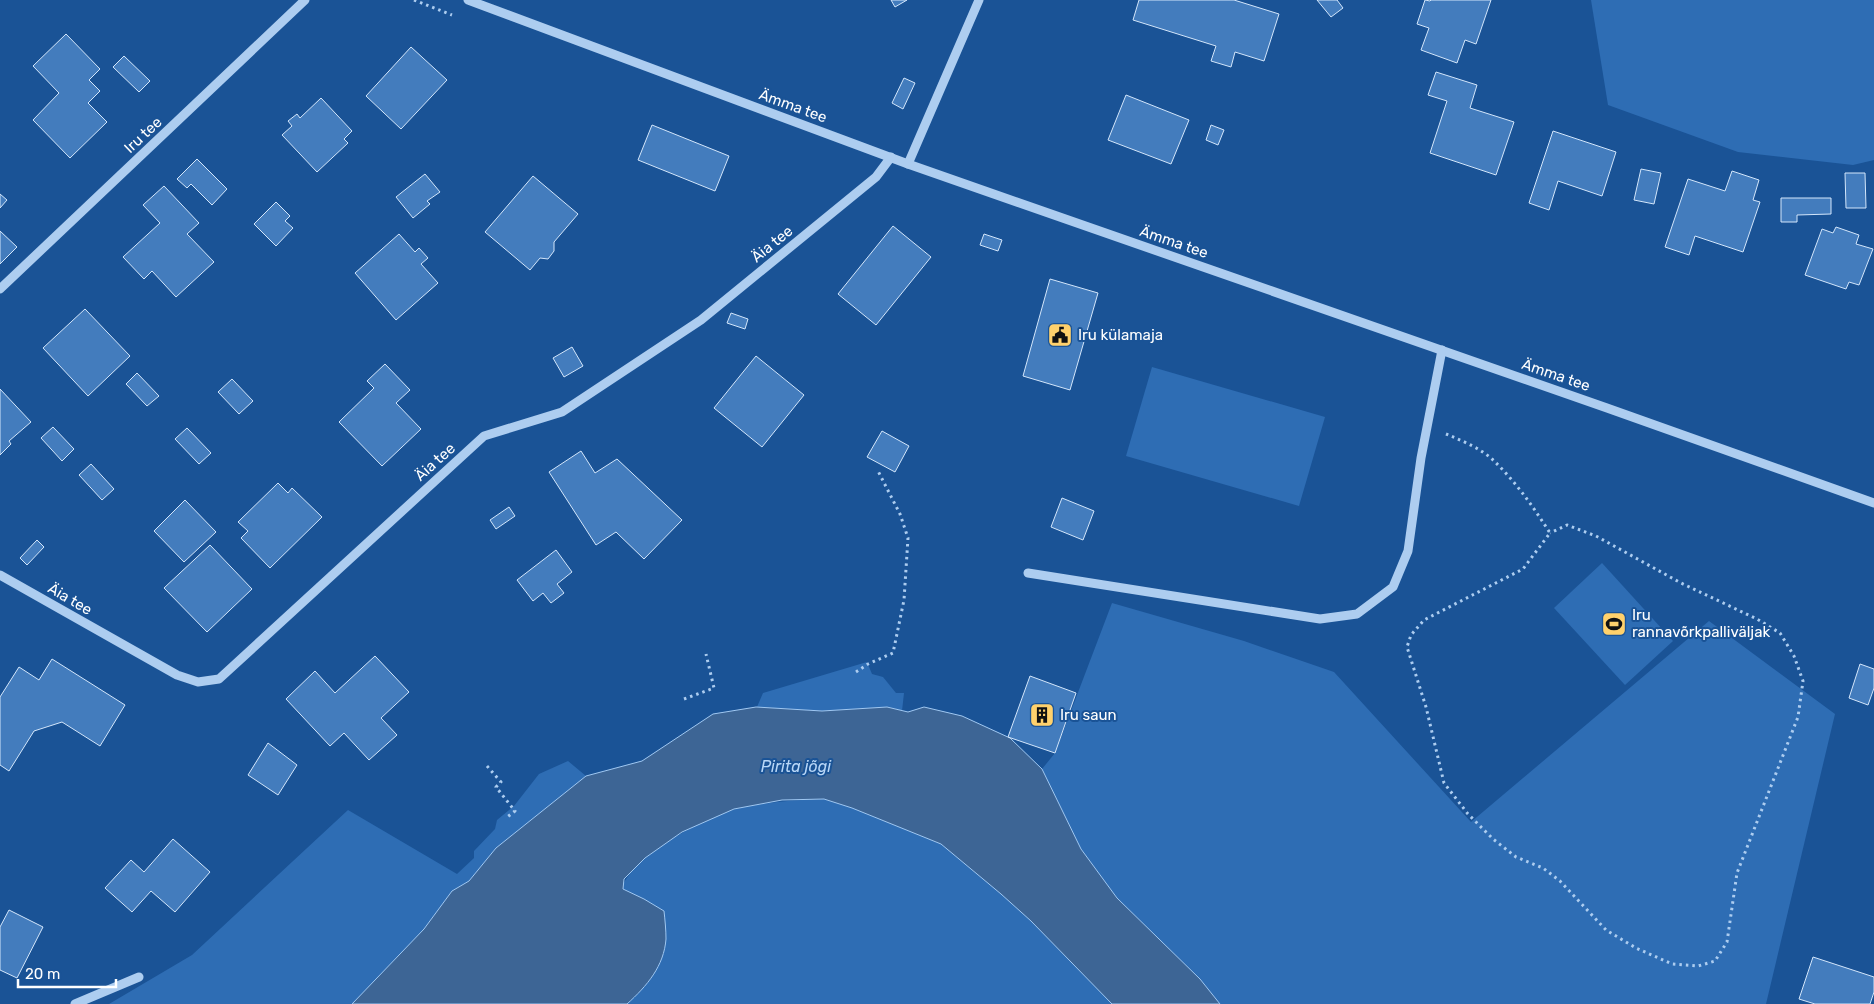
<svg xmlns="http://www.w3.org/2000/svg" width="1874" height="1004" viewBox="0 0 1874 1004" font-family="Rubik,sans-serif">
	<rect width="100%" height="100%" fill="#1a5396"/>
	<g fill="#2e6db4">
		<path d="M1591 0H1874V160L1853 165 1738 152 1608 105Z"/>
		<path d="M1152 367 1325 417 1299 506 1126 456Z"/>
		<path d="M1602 563 1673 641 1625 685 1554 608Z"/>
		<path d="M1112 603 1244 641 1334 672 1471 822 1709 621 1835 714 1766 1004H1220L1200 979 1117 898 1081 849 1042 769 1055 753Z"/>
		<path d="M867 662 872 674 883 677 896 693H904L902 711 887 707 822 711 757 707 763 693Z"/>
		<path d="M568 761 586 776 496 848 469 881 452 891 424 929 352 1004H109L192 955 348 810 457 874 474 858V851L495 829 497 820 514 806 539 774Z"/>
		<path d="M824 799 852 808 941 844 1001 894 1031 921 1112 1004H627C647 986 664 966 666 939 666 930 664 920 664 911L622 889C629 858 706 816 736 809 765 802 794 800 824 799Z"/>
	</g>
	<path fill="#3d6595" stroke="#a0c8f2" d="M756 707 822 711 887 707 908 712 924 707 962 716 1010 738 1042 769 1081 849 1117 898 1200 979 1220 1004H1112L1031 921 1001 894 941 844 852 808 824 799 782 800 734 809 682 832 645 858 624 879 623 889 644 899 664 911C665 920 666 930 666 939 664 966 647 986 627 1004H352L424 929 452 891 469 881 496 848 586 776 642 761 713 714Z"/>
	<g fill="#437cbd" stroke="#d3e6fb">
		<path d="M891 0H907L895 7Z"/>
		<path d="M1139 0H1234L1279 14 1264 61 1235 52 1231 67 1211 61 1216 46 1133 20Z"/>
		<path d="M1317 0H1337L1343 8 1331 17Z"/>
		<path d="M1425 0 1430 1 1431 0H1491L1476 44 1465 40 1457 63 1421 50 1429 28 1417 24Z"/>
		<path d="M66 34 100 69 89 80 100 91 88 103 107 122 70 158 33 120 59 93 33 66Z"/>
		<path d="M411 47 447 80 401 129 366 96Z"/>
		<path d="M124 56 150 81 139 92 113 67Z"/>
		<path d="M1436 72 1477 85 1470 108 1514 122 1496 175 1430 153 1447 101 1428 95Z"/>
		<path d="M904 78 915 83 903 109 892 103Z"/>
		<path d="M1126 95 1189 120 1171 164 1108 140Z"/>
		<path d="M321 98 352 131 344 139 348 143 317 172 282 135 292 126 288 121 297 114 300 118Z"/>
		<path d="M652 125 729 156 715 191 638 160Z"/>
		<path d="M1211 125 1224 130 1218 145 1206 140Z"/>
		<path d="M1553 131 1616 152 1602 196 1558 181 1549 210 1529 203Z"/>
		<path d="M197 159 227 189 212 205 191 184 187 188 177 179Z"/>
		<path d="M1641 169 1661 173 1654 204 1634 200Z"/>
		<path d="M1732 171 1759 180 1753 200 1760 202 1743 252 1695 236 1689 255 1665 247 1688 179 1725 191Z"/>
		<path d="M1845 173H1865L1866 208H1846Z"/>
		<path d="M425 174 440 192 427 201 430 204 413 218 396 197Z"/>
		<path d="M533 176 578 214 554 242V251L548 259 540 258 530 270 485 232Z"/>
		<path d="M164 186 199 223 187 234 214 262 176 297 152 271 144 279 123 257 160 223 143 205Z"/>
		<path d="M0 194 7 200 0 208Z"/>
		<path d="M1781 198H1831V214L1797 215V222H1781Z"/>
		<path d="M276 202 290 216 285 221 293 228 276 246 254 224Z"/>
		<path d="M893 226 931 257 876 325 838 294Z"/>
		<path d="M1836 227 1859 235 1856 244 1873 249 1859 285 1849 282 1846 289 1805 275 1822 229 1833 233Z"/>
		<path d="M0 231 17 247 0 264Z"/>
		<path d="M399 234 415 252 419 248 428 258 421 264 438 283 396 320 355 273Z"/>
		<path d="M984 234 1002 240 998 251 980 245Z"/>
		<path d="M1050 279 1098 293 1070 390 1023 376Z"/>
		<path d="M85 309 130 356 88 396 43 348Z"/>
		<path d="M731 313 748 319 745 329 727 323Z"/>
		<path d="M572 347 583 366 564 377 553 358Z"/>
		<path d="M756 356 804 395 762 447 714 408Z"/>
		<path d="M385 364 410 390 396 403 421 429 382 466 339 422 374 388 367 381Z"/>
		<path d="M137 373 159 396 147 406 126 384Z"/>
		<path d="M232 379 253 401 239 414 218 392Z"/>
		<path d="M0 389 31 422 9 441 11 444 0 455Z"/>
		<path d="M53 427 74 449 62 461 41 438Z"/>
		<path d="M187 428 211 453 199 464 175 439Z"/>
		<path d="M882 431 909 446 895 472 867 457Z"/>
		<path d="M581 451 595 473 617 459 682 520 644 559 616 532 596 545 549 472Z"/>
		<path d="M91 464 114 489 102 500 79 475Z"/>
		<path d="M278 483 288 493 292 488 322 517 270 568 241 538 248 531 238 522Z"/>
		<path d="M1062 498 1094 511 1083 540 1051 527Z"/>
		<path d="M185 500 216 532 184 562 154 531Z"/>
		<path d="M509 507 515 516 496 529 490 520Z"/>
		<path d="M37 540 44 547 27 565 20 558Z"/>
		<path d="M210 545 252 589 207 632 164 588Z"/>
		<path d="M556 550 572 572 557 584 564 593 551 603 543 593 533 601 517 580Z"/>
		<path d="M375 656 409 692 381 718 397 735 369 760 344 733 330 746 286 699 315 671 335 693Z"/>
		<path d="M52 659 125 705 100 746 62 722 34 731 9 771 0 765V697L19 667 39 680Z"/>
		<path d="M1860 664 1874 669V688L1868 705 1849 698Z"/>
		<path d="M1030 676 1076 693 1055 753 1008 737Z"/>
		<path d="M268 743 297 765 278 795 248 775Z"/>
		<path d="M173 839 210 872 175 912 151 891 132 912 105 888 131 860 144 872Z"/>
		<path d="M9 910 43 927 17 978 0 970V927Z"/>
		<path d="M1813 957 1874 977V992L1870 1004H1815L1799 999Z"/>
	</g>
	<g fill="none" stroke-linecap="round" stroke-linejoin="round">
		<g stroke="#adcdf0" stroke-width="3" stroke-dasharray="2.5 4" stroke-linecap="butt">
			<path d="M414 0 452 15"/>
			<path d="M1446 434C1463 441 1482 449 1494 461 1516 482 1534 508 1550 533L1523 569 1424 620 1411 635 1407 647 1426 707 1444 783 1468 814 1493 839 1516 857 1543 868 1560 881 1606 930 1636 948 1672 964 1698 966 1715 961 1727 942 1737 873 1798 717 1803 681 1794 656 1780 633 1757 619 1681 583 1596 536 1567 525 1550 533"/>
			<path d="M856 672 868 664 893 653 904 600 908 538 900 514 877 469"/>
			<path d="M684 699 714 688 706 654"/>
			<path d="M487 766 501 782 496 787 515 811 506 818"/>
		</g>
		<g stroke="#adcdf0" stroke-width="9">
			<path d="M468 0 908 164 1607 408 1874 503"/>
			<path d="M908 164 979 0"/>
			<path d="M0 289 305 0"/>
			<path d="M1028 573 1320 619 1357 614 1393 587 1408 551 1421 458 1442 350"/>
			<path d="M0 575 177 675 198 682 219 679 484 436 562 412 701 320 876 177 891 157"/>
			<path d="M75 1004 139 977"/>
		</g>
	</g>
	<defs>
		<symbol id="civic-square" viewBox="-11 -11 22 22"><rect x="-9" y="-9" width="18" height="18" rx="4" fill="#ffd16c" stroke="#1a5396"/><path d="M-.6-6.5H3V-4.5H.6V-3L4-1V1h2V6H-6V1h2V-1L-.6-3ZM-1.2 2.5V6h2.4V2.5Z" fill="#111"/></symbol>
		<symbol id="stadium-square" viewBox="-11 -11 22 22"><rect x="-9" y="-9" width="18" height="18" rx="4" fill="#ffd16c" stroke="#1a5396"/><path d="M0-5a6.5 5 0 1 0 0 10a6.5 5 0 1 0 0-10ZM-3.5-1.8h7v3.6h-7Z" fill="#111"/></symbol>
		<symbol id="building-square" viewBox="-11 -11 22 22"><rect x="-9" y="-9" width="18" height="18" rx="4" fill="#ffd16c" stroke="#1a5396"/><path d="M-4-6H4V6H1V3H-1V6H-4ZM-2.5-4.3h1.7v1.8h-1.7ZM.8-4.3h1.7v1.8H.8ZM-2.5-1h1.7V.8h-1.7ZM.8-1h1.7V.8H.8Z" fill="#111"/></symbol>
	</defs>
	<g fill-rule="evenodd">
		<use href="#civic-square" x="1046" y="321" width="28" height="28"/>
		<use href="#stadium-square" x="1600" y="610" width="28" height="28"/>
		<use href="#building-square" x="1028" y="701" width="28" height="28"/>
	</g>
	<g text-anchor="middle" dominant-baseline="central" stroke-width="4" stroke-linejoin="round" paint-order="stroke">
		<g font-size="15" fill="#fff" stroke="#1a5396">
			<text transform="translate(793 106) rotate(20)">Ämma tee</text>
			<text transform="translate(143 135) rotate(-43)">Iru tee</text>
			<text transform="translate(1174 242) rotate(19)">Ämma tee</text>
			<text transform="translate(772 244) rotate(-39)">Äia tee</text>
			<text transform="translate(1556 375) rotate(19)">Ämma tee</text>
			<text transform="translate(435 462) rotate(-42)">Äia tee</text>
			<text transform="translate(70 599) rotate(30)">Äia tee</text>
		</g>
		<g font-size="15" fill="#fff" stroke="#1a5396" text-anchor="start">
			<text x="1078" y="335">Iru külamaja</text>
			<text x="1632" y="615">Iru<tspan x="1632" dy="17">rannavõrkpalliväljak</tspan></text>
			<text x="1060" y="715">Iru saun</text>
		</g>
		<g font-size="16" font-style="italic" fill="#b9d7f7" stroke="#1a5396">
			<text x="796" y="766">Pirita jõgi</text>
		</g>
	</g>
	<path d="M18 979v8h98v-8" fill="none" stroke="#ffffff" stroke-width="2.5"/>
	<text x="25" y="979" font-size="15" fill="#ffffff" stroke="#1a5396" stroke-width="4" paint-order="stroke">20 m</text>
</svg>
